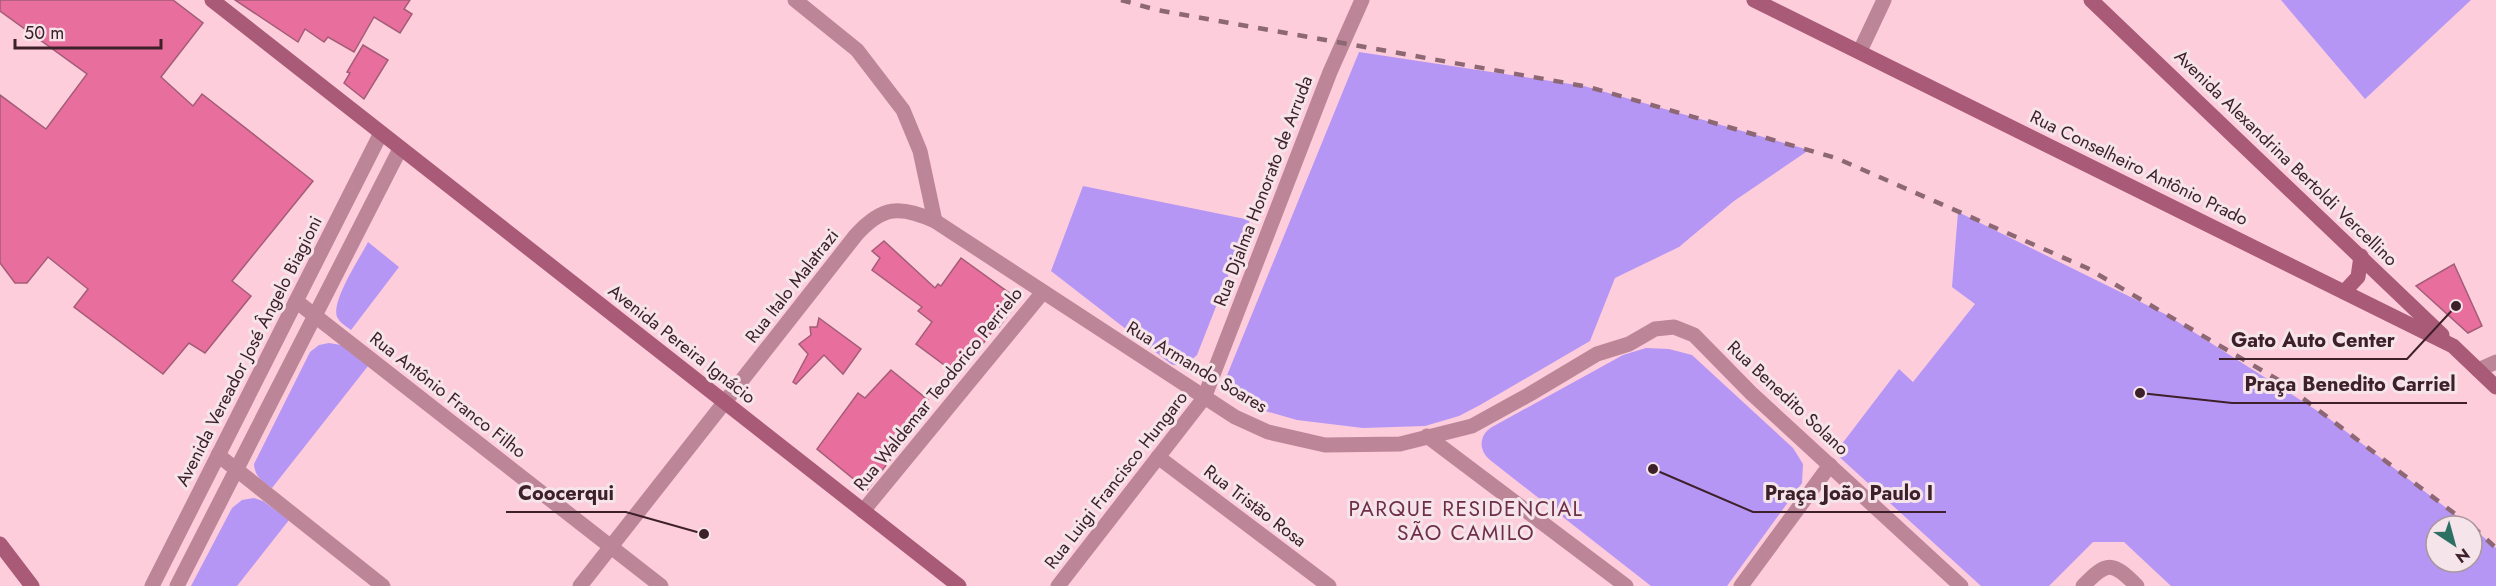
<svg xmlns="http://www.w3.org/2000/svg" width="2496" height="586" viewBox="0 0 2496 586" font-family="Jost,sans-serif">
	<rect width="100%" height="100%" fill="#fdcddc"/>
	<g fill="#b596f5">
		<path d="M2281 0H2471L2365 99Z"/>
		<path d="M1359 52 1584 86 1809 150 1734 201 1679 247 1615 278 1590 341 1480 405 1459 416 1425 426 1363 428 1297 420 1251 407 1221 390Z"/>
		<path d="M1083 186 1250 220 1197 355C1188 363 1183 368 1171 364L1051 271Z"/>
		<path d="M1958 212 2167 315 2327 417 2470 526H2436V562H2472V527L2496 548V586H2171L2124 542H2093L2049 586H1981L1835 453 1899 369 1913 382 1975 304 1952 287Z"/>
		<path d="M368 242 399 267 351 330C346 326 340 323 337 317 331 301 360 258 368 242Z"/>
		<path d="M329 343 341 345 368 366 272 488C262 481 255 477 254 464L310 352 319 345Z"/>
		<path d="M1646 348 1669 349 1692 355 1793 448 1803 464 1802 483 1727 586H1651L1490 460C1478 450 1479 435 1492 427L1623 355Z"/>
		<path d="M254 498 263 501 289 520 237 586H191L232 508 242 500Z"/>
	</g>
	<g fill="#e86e9d" stroke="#a35d76" stroke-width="1.5">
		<path d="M0 0H173L203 23 161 77 193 106 202 94 313 181 232 281 251 296 205 353 189 343 163 374 74 307 88 289 48 257 27 283H15L0 263V95L46 129 87 74 0 11Z"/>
		<path d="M235 0H410L404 9 412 14 400 33 374 17 354 52 328 37 324 42 305 29 298 42Z"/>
		<path d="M363 45 388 60 364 99 344 83 350 73 347 72Z"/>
		<path d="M884 241 935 288 938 284 941 286 961 258 1019 300 999 327 997 325 976 353 969 348 951 370 916 344 932 322 918 311 922 307 872 270 880 258 872 251Z"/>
		<path d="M2454 264 2482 326 2468 333 2416 286Z"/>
		<path d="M819 318 861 349 843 374 824 355 796 384 793 382 808 354 799 344 811 335 810 327H817Z"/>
		<path d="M891 370 928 400 906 429 911 433 867 490 817 449 858 393 865 398Z"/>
	</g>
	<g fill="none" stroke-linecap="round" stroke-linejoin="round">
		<g stroke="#bd8698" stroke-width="15">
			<path d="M795 0 857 50 903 110 920 151 935 221"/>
			<path d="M1860 51 1884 0"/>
			<path d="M296 301 661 586"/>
			<path d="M2478 370 2496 362"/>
			<path d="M1427 436 1626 586"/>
			<path d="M218 455 383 586"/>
			<path d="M1158 457 1329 586"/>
			<path d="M863 511 1043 292"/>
			<path d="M152 586 381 133"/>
			<path d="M177 586 400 149"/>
			<path d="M580 586 856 235C882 206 900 205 935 221L1235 417 1268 432 1325 445 1400 444 1472 426 1530 394 1597 354 1629 344 1655 329 1674 327 1694 335 1751 393 1961 586"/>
			<path d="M1058 586 1204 398 1330 72 1362 0"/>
			<path d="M1741 586 1830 465"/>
			<path d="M2083 586C2107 561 2112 561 2137 586"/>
		</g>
		<g stroke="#a95a77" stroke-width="15">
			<path d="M212 0 959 586"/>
			<path d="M1754 0 2453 346 2496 387"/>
			<path d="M2091 0 2442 335"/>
			<path d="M2344 292 2358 277 2361 256"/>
			<path d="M0 544 32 586"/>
		</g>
		<g stroke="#8d6874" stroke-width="4.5" stroke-dasharray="10 10" stroke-linecap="butt">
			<path d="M1121 0 1157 10 1589 87 1836 158 2087 268 2280 381 2471 526"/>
			<path d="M2472 526 2496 548"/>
		</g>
	</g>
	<g text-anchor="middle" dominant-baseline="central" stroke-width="6" stroke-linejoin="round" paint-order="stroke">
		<g font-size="18" fill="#3d202a" stroke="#f5e4e9">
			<text transform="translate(2286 158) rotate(44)">Avenida Alexandrina Bertoldi Vercellino</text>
			<text transform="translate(2139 168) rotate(26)">Rua Conselheiro Antônio Prado</text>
			<text transform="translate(1263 191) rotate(-69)">Rua Djalma Honorato de Arruda</text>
			<text transform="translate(792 286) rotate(-52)">Rua Italo Malatrazi</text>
			<text transform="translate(682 344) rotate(38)">Avenida Pereira Ignácio</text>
			<text transform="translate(249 351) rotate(-63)">Avenida Vereador José Ângelo Biagioni</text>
			<text transform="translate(1197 367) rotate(31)">Rua Armando Soares</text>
			<text transform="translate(938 389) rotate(-51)">Rua Waldemar Teodorico Perrielo</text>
			<text transform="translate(448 395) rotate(38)">Rua Antônio Franco Filho</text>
			<text transform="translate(1788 398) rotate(43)">Rua Benedito Solano</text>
			<text transform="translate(1116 480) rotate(-52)">Rua Luigi Francisco Hungaro</text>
			<text transform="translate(1255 506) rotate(37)">Rua Tristão Rosa</text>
		</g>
		<g font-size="21" letter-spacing="1.5" fill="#6f2e47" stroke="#f5e4e9">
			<text x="1466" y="509">PARQUE RESIDENCIAL<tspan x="1466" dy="24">SÃO CAMILO</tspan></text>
		</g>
	</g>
	<path fill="none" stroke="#3d202a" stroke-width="2" d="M2456 306L2407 359H2219M2140 393L2232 403H2467M704 534L626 512H506M1653 469L1753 512H1946"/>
	<g fill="#3d202a" stroke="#f5e4e9" stroke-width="2">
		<circle cx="2456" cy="306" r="6"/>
		<circle cx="2140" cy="393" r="6"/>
		<circle cx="704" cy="534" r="6"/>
		<circle cx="1653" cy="469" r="6"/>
	</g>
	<g font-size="20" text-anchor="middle" font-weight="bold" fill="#3d202a" stroke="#f5e4e9" stroke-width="6" stroke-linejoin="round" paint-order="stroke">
		<text x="2313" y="347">Gato Auto Center</text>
		<text x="2350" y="391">Praça Benedito Carriel</text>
		<text x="566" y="500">Coocerqui</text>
		<text x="1849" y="500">Praça João Paulo I</text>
	</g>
	<g transform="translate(2454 544) rotate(144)"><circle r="28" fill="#f5e4e9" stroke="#ab969d" stroke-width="1.5"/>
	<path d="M0-4.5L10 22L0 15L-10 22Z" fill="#2c7063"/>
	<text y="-9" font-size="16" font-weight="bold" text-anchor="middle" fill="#3d202a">N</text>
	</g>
	<path d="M15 39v9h146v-9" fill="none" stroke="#3d202a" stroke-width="3"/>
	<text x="24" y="39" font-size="18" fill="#3d202a" stroke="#f5e4e9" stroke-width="4.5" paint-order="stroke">50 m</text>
</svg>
